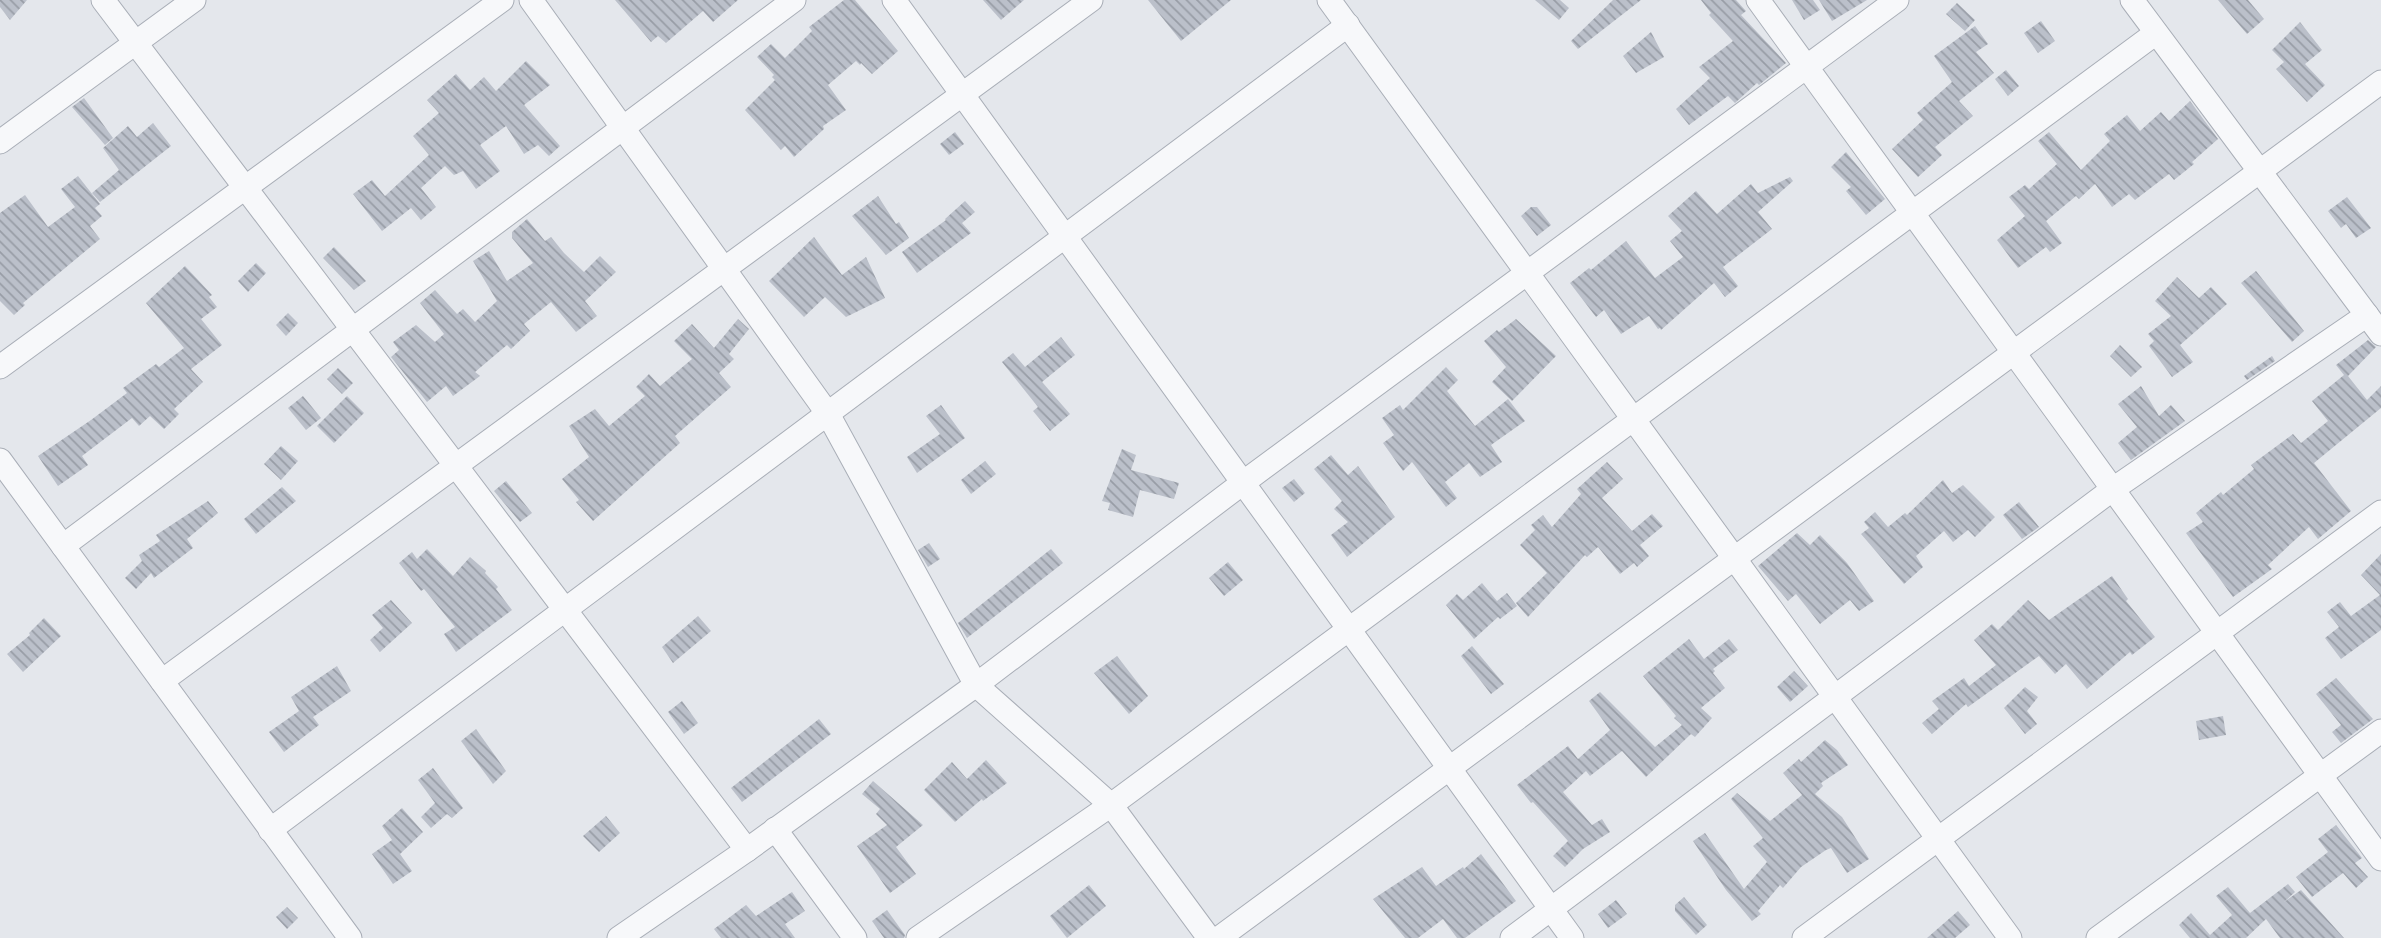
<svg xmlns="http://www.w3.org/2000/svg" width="2381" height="938" viewBox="0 0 2381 938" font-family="Manrope,sans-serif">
	<defs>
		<pattern id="building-back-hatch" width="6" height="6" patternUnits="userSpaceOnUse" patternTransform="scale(1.75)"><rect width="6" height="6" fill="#bbc0ca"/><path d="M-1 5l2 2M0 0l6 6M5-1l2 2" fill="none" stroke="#989da6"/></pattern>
	</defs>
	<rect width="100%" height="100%" fill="#e4e7ec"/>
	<g fill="url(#building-back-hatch)">
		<path d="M0 0H27L10 20 0 7Z"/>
		<path d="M615 0H738L713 22 703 11 666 43 658 36 651 42Z"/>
		<path d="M844 0H855L898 51 872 74 861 63 860 65 856 61 828 85 846 110 823 126 824 129 794 157 785 146 781 150 745 110 775 80 772 77 774 75 757 57 771 44 785 58 812 31 809 27Z"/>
		<path d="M983 0H1024L1001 20Z"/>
		<path d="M1148 0H1231L1181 41Z"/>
		<path d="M1535 0H1560L1569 8 1559 20Z"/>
		<path d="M1613 0H1641L1578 49 1571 41Z"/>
		<path d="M1701 0H1736L1746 11 1741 15 1786 63 1759 85 1757 83 1735 103 1728 96 1689 125 1676 109 1710 78 1699 67 1733 41 1709 15 1711 13Z"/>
		<path d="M1792 0H1813L1820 10 1804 20Z"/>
		<path d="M1819 0H1867L1832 21Z"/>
		<path d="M2218 0H2248L2264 19 2247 34Z"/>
		<path d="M1957 3 1975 20 1965 31 1946 14Z"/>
		<path d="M2041 21 2055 41 2038 53 2024 33Z"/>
		<path d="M2300 22 2322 50 2305 64 2325 85 2307 102 2276 69 2284 62 2272 50Z"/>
		<path d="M1975 26 1988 44 1976 52 1994 73 1959 101 1973 116 1935 147 1942 155 1918 177 1892 149 1923 120 1917 113 1952 82 1934 56Z"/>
		<path d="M1651 32 1664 57 1636 73 1623 56Z"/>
		<path d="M526 61 550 85 524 105 560 146 549 156 538 145 524 154 506 126 480 145 500 171 476 189 463 171 454 175 445 166 421 188 436 207 421 220 411 208 382 231 353 194 372 180 385 196 429 155 413 136 439 113 427 100 456 74 470 90 484 77 496 91Z"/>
		<path d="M2006 70 2019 86 2008 96 1995 79Z"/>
		<path d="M84 98 113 138 105 145 72 107Z"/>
		<path d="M2190 101 2218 139 2192 162 2194 164 2174 180 2169 174 2135 200 2129 194 2112 207 2095 184 2079 199 2076 196 2046 221 2062 243 2050 252 2046 247 2018 268 1997 240 2025 216 2009 197 2025 185 2029 189 2057 164 2038 141 2049 132 2081 170 2110 141 2104 134 2127 115 2140 131 2161 112 2169 121Z"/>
		<path d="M153 123 171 146 100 202 92 193 119 170 103 148 128 126 137 137Z"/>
		<path d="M955 132 964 144 949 155 940 144Z"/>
		<path d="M1846 152 1885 199 1866 215 1846 191 1851 187 1831 167Z"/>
		<path d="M78 176 100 204 95 208 102 216 90 226 100 239 23 303 25 305 14 315 0 301V213L25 195 48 227 75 207 61 189Z"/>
		<path d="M1790 177 1793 181 1758 212 1772 229 1723 267 1738 286 1725 297 1714 283 1661 330 1660 328 1658 329 1649 316 1621 334 1604 310 1596 317 1570 283 1589 268 1591 270 1626 241 1655 278 1683 257 1670 241 1682 231 1668 216 1696 191 1717 214 1751 184 1758 193Z"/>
		<path d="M878 196 896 224 899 222 909 238 886 255 852 216Z"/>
		<path d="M2347 197 2371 228 2356 238 2346 224 2341 228 2328 211Z"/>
		<path d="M965 201 975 212 962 223 971 233 917 273 902 252 946 220 945 219Z"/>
		<path d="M1531 207H1537L1551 225 1537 236 1521 216Z"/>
		<path d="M527 219 545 241 551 237 564 253 584 272 600 256 616 272 585 301 597 316 576 332 551 302 524 324 530 331 511 349 507 345 475 372 480 376 453 396 446 386 427 402 391 357 399 350 393 342 416 325 435 342 444 334 420 303 435 290 457 314 463 309 475 322 497 301 473 261 489 251 507 281 533 263 512 238V232Z"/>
		<path d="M814 237 842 275 866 257 885 298 846 317 825 297 804 317 769 281Z"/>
		<path d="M334 247 366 281 354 290 323 258Z"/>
		<path d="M256 263 266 273 248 292 238 281Z"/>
		<path d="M185 266 212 295 209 297 217 307 201 319 222 345 191 369 203 382 174 409 179 414 164 429 150 416 139 426 132 418 82 456 88 465 58 486 38 456 91 420 127 393 123 388 156 364 159 367 184 348 146 303Z"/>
		<path d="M2256 271 2304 331 2292 342 2241 283Z"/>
		<path d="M2177 277 2199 298 2211 287 2227 304 2180 345 2193 362 2172 377 2149 346 2154 341 2148 334 2171 316 2155 301Z"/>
		<path d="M288 313 298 323 286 336 276 325Z"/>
		<path d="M738 319 749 329 729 354 734 359 719 373 731 387 675 436 680 443 593 521 576 502 579 500 562 479 589 457 569 426 595 409 609 426 645 396 636 387 649 374 660 386 692 359 674 341 692 324 714 348Z"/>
		<path d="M1516 319 1556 356 1512 401 1492 382 1506 367 1484 341 1497 330 1499 332Z"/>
		<path d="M1061 337 1075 355 1042 382 1070 414 1050 431 1033 411 1038 407 1002 362 1013 353 1025 367Z"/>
		<path d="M2368 340 2376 347 2348 376 2367 400 2381 386V408L2314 463 2351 511 2318 539 2309 527 2268 565 2272 569 2233 597 2186 533 2203 522 2196 513 2221 492 2223 495 2254 469 2251 465 2293 434 2301 443 2328 421 2312 401 2344 375 2336 365Z"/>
		<path d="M2120 345 2142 367 2131 377 2110 356Z"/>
		<path d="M2272 356 2275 361 2247 380 2244 376Z"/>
		<path d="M1446 367 1458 380 1447 391 1475 426 1508 399 1525 421 1491 445 1502 462 1480 477 1469 463 1445 482 1457 498 1446 507 1412 462 1403 471 1383 443 1394 435 1382 418 1400 405 1403 410Z"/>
		<path d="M338 368 353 383 342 394 327 379Z"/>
		<path d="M2141 386 2159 416 2171 405 2185 421 2131 460 2118 443 2137 427 2118 404Z"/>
		<path d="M303 396 321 418 306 430 288 408Z"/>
		<path d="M347 396 364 413 334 443 317 426Z"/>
		<path d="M941 405 965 438 917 473 907 457 940 434 926 416Z"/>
		<path d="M281 446 298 461 281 480 264 464Z"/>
		<path d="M1122 449 1136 455 1131 470 1179 483 1174 499 1140 490 1133 517 1108 510 1110 503 1102 501Z"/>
		<path d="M1331 455 1348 475 1358 466 1395 517 1347 557 1331 535 1348 522 1334 509 1342 501 1314 469Z"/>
		<path d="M985 461 996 474 971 494 961 480Z"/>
		<path d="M1607 462 1623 479 1602 498 1632 531 1652 514 1663 526 1640 545 1649 556 1637 567 1634 563 1620 574 1598 547 1587 557 1585 555 1528 617 1516 603 1547 573 1520 545 1535 530 1531 525 1543 515 1552 527 1581 494 1577 489Z"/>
		<path d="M1294 479 1305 493 1294 502 1282 488Z"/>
		<path d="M1943 480 1952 493 1963 485 1995 517 1975 537 1968 530 1953 542 1944 531 1916 556 1923 567 1904 584 1861 534 1869 528 1864 522 1875 512 1888 527 1905 513 1907 515Z"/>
		<path d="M506 481 532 513 520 522 494 491Z"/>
		<path d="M282 487 296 501 256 534 244 519Z"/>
		<path d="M208 501 218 513 187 539 193 548 154 578 151 573 136 589 125 578 142 561 139 555 160 541 156 535Z"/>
		<path d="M2019 502 2039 527 2022 539 2003 515Z"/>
		<path d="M1797 533 1810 545 1820 535 1847 563 1874 601 1859 611 1850 600 1820 624 1796 594 1788 601 1758 566Z"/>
		<path d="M929 543 940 559 928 567 918 550Z"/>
		<path d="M427 549 453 576 470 557 486 571 485 573 498 587 496 589 512 610 456 652 444 634 455 627 424 589 421 591 399 563 412 552 417 559Z"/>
		<path d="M1051 549 1063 563 967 638 958 623Z"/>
		<path d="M2381 554V630L2341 659 2325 638 2339 627 2327 612 2340 602 2351 616 2380 595 2361 575Z"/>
		<path d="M1228 562 1243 580 1224 596 1209 578Z"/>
		<path d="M2112 576 2128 599 2126 601 2155 637 2132 655 2130 652 2087 689 2066 664 2055 674 2039 656 1968 707 1966 704 1932 734 1922 723 1939 709 1932 701 1964 678 1969 686 1996 665 1974 640 1992 624 1998 630 2028 600 2049 620Z"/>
		<path d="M1482 583 1497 601 1507 593 1517 606 1500 619 1498 617 1474 639 1446 605 1457 594 1463 600Z"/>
		<path d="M391 600 412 623 380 652 370 640 383 628 372 615Z"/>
		<path d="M698 616 711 631 673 663 662 647Z"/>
		<path d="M44 618 61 636 23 672 7 654 30 635 29 633Z"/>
		<path d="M1689 639 1704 659 1729 639 1738 650 1713 669 1715 671 1713 673 1725 688 1701 708 1712 718 1695 737 1691 734 1646 777 1622 751 1590 776 1586 771 1563 792 1592 825 1602 819 1610 832 1583 849 1565 867 1553 856 1568 841 1533 802 1531 803 1517 785 1568 746 1578 759 1610 730 1589 701 1600 692 1655 747 1682 725 1674 718 1676 716 1643 676Z"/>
		<path d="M1472 646 1504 684 1491 694 1461 656Z"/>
		<path d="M1117 656 1148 696 1129 714 1094 673Z"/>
		<path d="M337 666 351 691 313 717 319 725 284 752 269 732 299 711 291 697Z"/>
		<path d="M1794 671 1808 686 1790 702 1777 687Z"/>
		<path d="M2336 678 2373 719 2341 743 2332 732 2341 725 2316 694Z"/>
		<path d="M2025 687 2038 697 2027 711 2037 724 2025 734 2004 708Z"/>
		<path d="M682 701 698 723 684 734 668 712Z"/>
		<path d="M2223 716 2226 735 2199 740 2196 721Z"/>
		<path d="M819 719 831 734 742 802 731 788Z"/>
		<path d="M476 729 506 771 493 784 461 741Z"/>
		<path d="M1825 740 1837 750 1848 765 1821 783 1823 786 1815 794 1842 817 1869 859 1847 873 1831 848 1826 850 1801 867 1783 888 1780 885 1758 911 1761 914 1752 921 1726 890 1693 841 1705 833 1744 889 1767 862 1753 846 1763 838 1731 799 1737 793 1770 821 1802 795 1783 773 1799 759 1801 762Z"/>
		<path d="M986 760 1007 783 983 801 982 799 955 822 924 790 952 762 967 779Z"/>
		<path d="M433 768 463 808 452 818 447 814 431 828 421 817 435 803 418 780Z"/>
		<path d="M873 781 923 825 896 847 916 874 890 893 857 846 887 825 876 814 880 809 862 794Z"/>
		<path d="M402 808 423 832 400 854 412 871 393 884 372 854 392 840 382 826Z"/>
		<path d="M606 816 620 833 599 852 583 836Z"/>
		<path d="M2336 825 2362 858 2355 863 2368 877 2356 888 2343 873 2312 897 2296 877 2328 852 2318 839Z"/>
		<path d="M1481 854 1516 901 1465 938H1457L1443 919 1418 938H1405L1373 899 1422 867 1436 886 1463 867 1464 869Z"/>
		<path d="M2288 884 2295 892 2284 902 2301 890 2344 938H2280L2266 919 2246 938H2190L2179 925 2191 913 2210 935 2232 915 2216 896 2228 887 2250 913Z"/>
		<path d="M1089 885 1106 906 1067 938 1050 916Z"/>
		<path d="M792 892 805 911 785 924 795 938H721L714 929 746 905 756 916Z"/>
		<path d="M1684 897 1707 925 1696 935 1675 911V905Z"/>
		<path d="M1616 900 1627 914 1608 928 1598 914Z"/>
		<path d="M287 907 298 918 287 929 276 917Z"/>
		<path d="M887 910 905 935 904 938H884L872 921Z"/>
		<path d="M1958 911 1970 925 1955 938H1927Z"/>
	</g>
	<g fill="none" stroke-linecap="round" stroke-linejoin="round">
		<defs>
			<g id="minor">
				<path d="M103 0 747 850"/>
				<path d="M531 0 828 414 976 685 1111 805 1209 938"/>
				<path d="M894 0 1572 938"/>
				<path d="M1329 0 2010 938"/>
				<path d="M1758 0 2381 859"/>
				<path d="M2132 0 2381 334"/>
				<path d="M0 142 194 0"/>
				<path d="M0 367 502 0"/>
				<path d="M0 460 350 938"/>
				<path d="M63 546 794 0"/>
				<path d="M162 681 1091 0"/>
				<path d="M775 829 855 938"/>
				<path d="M270 830 1348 25"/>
				<path d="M619 938 747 850 976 685 1244 482 1897 0"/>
				<path d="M918 938 1111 805 2156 33"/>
				<path d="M1219 938 2381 82"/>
				<path d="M1512 938 2113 489 2367 315"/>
				<path d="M1804 938 2381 512"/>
				<path d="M2098 938 2381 731"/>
			</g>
		</defs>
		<use href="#minor" stroke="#a9aeb7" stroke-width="25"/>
		<use href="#minor" stroke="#f7f8fa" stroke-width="23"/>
	</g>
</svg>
